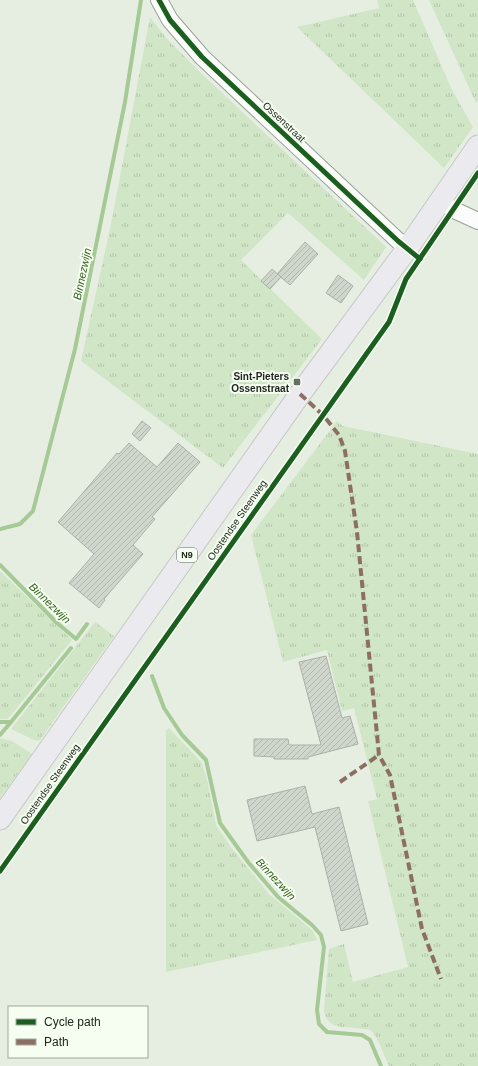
<svg xmlns="http://www.w3.org/2000/svg" width="478" height="1066" viewBox="0 0 478 1066" font-family="Helvetica,sans-serif">
	<defs>
		<pattern id="grass-tufts" width="24" height="20" patternUnits="userSpaceOnUse"><rect width="24" height="20" fill="#d1e6c7"/><path d="M3 7l-1-3M5 7V3M7 7l1-3M15 17l-1-3M17 17v-4M19 17l1-3" fill="none" stroke="#b3c5aa"/></pattern>
		<pattern id="building-hatch" width="6" height="6" patternUnits="userSpaceOnUse"><rect width="6" height="6" fill="#cfd6cc"/><path d="M-1 1l2-2M0 6l6-6M5 7l2-2" fill="none" stroke="#b1b8af"/></pattern>
	</defs>
	<rect width="100%" height="100%" fill="#e6eee2"/>
	<g fill="url(#grass-tufts)">
		<path d="M377 0H413L452 90 473 127 444 168 297 27 379 8Z"/>
		<path d="M429 0H478V100L476 103Z"/>
		<path d="M150 17 168 40 202 74 386 247 364 280 288 213 241 260 322 339 223 468 81 361 111 224Z"/>
		<path d="M337 421 343 426 478 454V1066H389C385 1058 377 1034 370 1030 368 1029 366 1029 363 1029 346 1026 326 1031 324 1009L329 949 344 944 353 982 408 967 368 801 377 799 354 708 342 711 327 650 283 662 251 535Z"/>
		<path d="M0 571 72 640 8 719H0Z"/>
		<path d="M95 622 114 636 40 740 36 741 11 729Z"/>
		<path d="M169 728 201 762 207 779 216 825 230 846 269 894 312 930 317 940 166 972V731Z"/>
		<path d="M0 738 12 741 32 754 0 798Z"/>
	</g>
	<g fill="none" stroke-linecap="round" stroke-linejoin="round">
		<g stroke="#a6ca95" stroke-width="4">
			<path d="M0 529 20 524 33 511 75 349 125 102 141 0"/>
			<path d="M0 565 56 622 76 639 87 624"/>
			<path d="M152 676 164 708 182 735 206 760 220 823 248 862 278 897 312 925 321 935 324 947 317 1010 319 1024 327 1032 362 1035 370 1040 381 1066"/>
			<path d="M0 722H11L71 648"/>
			<path d="M0 735 11 722"/>
		</g>
	</g>
	<g fill="url(#building-hatch)" stroke="#abb1a8">
		<path d="M305 242 318 254 290 285 277 274Z"/>
		<path d="M272 269 281 277 270 289 261 281Z"/>
		<path d="M338 275 353 286 341 303 326 293Z"/>
		<path d="M142 421 151 428 140 441 132 434Z"/>
		<path d="M129 443 157 467 178 443 200 462 152 517 155 519 133 545 143 554 104 599 105 600 99 608 69 583 94 554 58 522 117 453 119 454Z"/>
		<path d="M326 656 342 718 350 716 358 744 308 757V759H274V757L254 756V739H288L289 745H321L299 662Z"/>
		<path d="M305 786 312 814 339 807 368 924 341 931 315 827 257 841 247 800Z"/>
	</g>
	<g fill="none" stroke-linecap="round" stroke-linejoin="round">
		<defs>
			<g id="minor">
				<path d="M159 0 170 20 202 57 407 249"/>
				<path d="M440 201 454 210 478 221"/>
			</g>
			<path id="major" d="M0 819 300 394 407 249 478 146"/>
		</defs>
		<use href="#minor" stroke="#9ba198" stroke-width="18"/>
		<use href="#major" stroke="#c6c9c4" stroke-width="23"/>
		<use href="#minor" stroke="#fbfcfb" stroke-width="16"/>
		<use href="#major" stroke="#ebebef" stroke-width="21"/>
		<g stroke="#8d6e63" stroke-width="4" stroke-dasharray="8 4" stroke-linecap="butt">
			<path d="M300 394 323 415 339 435 345 451 357 532 379 755 390 775 422 929 441 979"/>
			<path d="M340 782 379 755"/>
		</g>
		<defs>
			<g id="cycleway">
				<path d="M159 0 170 20 202 57 398 241 420 259"/>
				<path d="M0 871 389 322 406 279 478 173"/>
			</g>
		</defs>
		<use href="#cycleway" stroke="#f5fef1" stroke-width="8"/>
		<use href="#cycleway" stroke="#1b5e20" stroke-width="5"/>
	</g>
	<rect fill="#666d63" stroke="#f5fef1" stroke-width="1.5" x="293" y="378" width="8" height="8" rx="2"/>
	<g text-anchor="middle" dominant-baseline="central" stroke-width="4" stroke-linejoin="round" paint-order="stroke">
		<rect fill="#f5fef1" stroke="#61685e" stroke-width="1" x="177" y="548" width="20" height="14" rx="3"/>
		<g font-size="9" font-weight="bold" fill="#21271f">
			<text x="187" y="555">N9</text>
		</g>
		<g font-size="10" fill="#21271f" stroke="#f5fef1">
			<text transform="translate(284 122) rotate(43)">Ossenstraat</text>
			<text transform="translate(237 520) rotate(-55)">Oostendse Steenweg</text>
			<text transform="translate(50 784) rotate(-55)">Oostendse Steenweg</text>
		</g>
		<g font-size="10" font-weight="bold" fill="#21271f" stroke="#f5fef1" text-anchor="end">
			<text x="289" y="376">Sint-Pieters<tspan x="289" dy="12">Ossenstraat</tspan></text>
		</g>
		<g font-size="11" font-style="italic" fill="#325d18" stroke="#f5fef1">
			<text transform="translate(82 274) rotate(-78)">Binnezwijn</text>
			<text transform="translate(50 603) rotate(44)">Binnezwijn</text>
			<text transform="translate(276 879) rotate(47)">Binnezwijn</text>
		</g>
	</g>
	<rect x="8" y="1006" width="140" height="52" fill="#f5fef1" stroke="#a0a89d"/>
	<rect x="16" y="1019" width="20" height="6" fill="#1b5e20" stroke="#a0a89d"/>
	<text x="44" y="1026" font-size="12" fill="#21271f">Cycle path</text>
	<rect x="16" y="1039" width="20" height="6" fill="#8d6e63" stroke="#a0a89d"/>
	<text x="44" y="1046" font-size="12" fill="#21271f">Path</text>
</svg>
